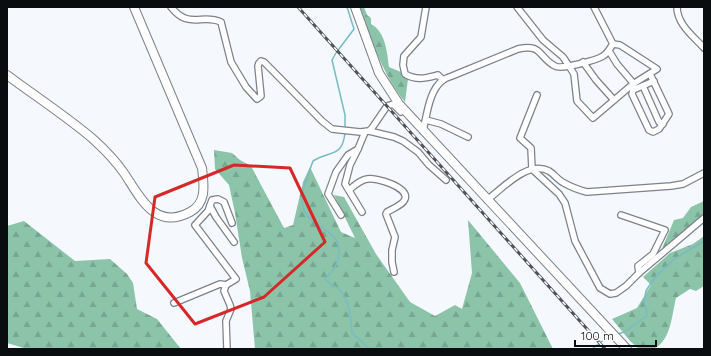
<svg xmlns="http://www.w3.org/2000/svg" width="711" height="356" viewBox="0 0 711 356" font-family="Quicksand,sans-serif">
	<defs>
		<pattern id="forest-firs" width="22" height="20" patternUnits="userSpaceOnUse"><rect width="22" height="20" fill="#8cc4a9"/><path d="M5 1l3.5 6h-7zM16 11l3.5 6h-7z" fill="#77a790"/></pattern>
	</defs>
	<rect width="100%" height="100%" fill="#f5f9fe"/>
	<g fill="url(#forest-firs)">
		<path d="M360 7H364L367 15 371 18V24C386 32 387 53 389 67L401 72 408 79 405 102C382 74 372 40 360 7Z"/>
		<path d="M214 150 232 153 240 160 251 166 284 228 293 225 303 182 310 167 341 232 355 238 334 195 344 197 376 254 410 302 435 316 455 305 462 309 472 273 468 220 520 283 553 349H255L250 291 242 258 235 213 229 185 215 169Z"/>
		<path d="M704 201V214L662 249 674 220 683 218 691 207Z"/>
		<path d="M24 221 75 261 110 259 127 274 133 283 137 309 157 319 181 349H27L7 343V226Z"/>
		<path d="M704 236V286L696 291 690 289 676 298C672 314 671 340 655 348 651 350 644 349 639 349L630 341 612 319 637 308 651 285 643 277 670 253 693 244Z"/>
	</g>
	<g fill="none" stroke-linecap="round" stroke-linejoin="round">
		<g stroke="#78bbc4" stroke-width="1.5">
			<path d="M345 129V115L332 60 336 53 354 29 347 7"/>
			<path d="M345 133C342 158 331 150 313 161 309 173 302 187 302 200 303 233 349 224 337 262 336 268 329 274 325 279 329 285 336 286 340 290 350 302 351 319 352 333L370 349"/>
			<path d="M618 334 624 332 647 316V313L644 302 646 291 649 286 658 274 673 260 704 241"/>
			<path d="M592 349 605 339 611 337"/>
		</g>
		<defs>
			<g id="street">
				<path d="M171 7C189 30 202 13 221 22L231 62 246 87 257 99 261 96 258 66 259 63 261 61 264 62 270 68 322 121 332 129 360 132 369 131 372 128 387 106 393 104 401 112 404 110"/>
				<path d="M426 7 421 37 404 56 403 65 405 74C417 81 426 78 438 75L443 80"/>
				<path d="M517 7 543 40 563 57 569 66 574 74 577 101 593 118 633 84 657 69 620 45 613 44"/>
				<path d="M677 7C677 24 693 36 704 48"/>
				<path d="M609 51 617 64 634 84"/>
				<path d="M583 62 596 80 614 100"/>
				<path d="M650 74 669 114 659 129 653 132 649 130 632 94 633 90 654 81"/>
				<path d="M643 86 659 122 663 124"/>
				<path d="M537 95 520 138 531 148 532 169 559 194 565 203 575 241 600 288 610 294 616 293 626 286 639 273 704 218"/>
				<path d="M426 120 441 124 468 137"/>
				<path d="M369 131 394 137 403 141 418 152 429 165 446 180"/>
				<path d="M423 131C427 115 429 90 443 80 446 78 449 77 452 76L518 49C542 43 539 58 555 66 561 70 597 60 603 56 608 53 610 48 613 44L594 7"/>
				<path d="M358 149 350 165 345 184 362 212"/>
				<path d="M349 190C355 185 360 180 367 179 376 177 409 187 405 199 403 205 392 209 387 212L386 214 395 237 392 250V262L394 272"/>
				<path d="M487 200C503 188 528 160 549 171 554 174 558 180 564 183 571 187 579 190 587 192L671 186 683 184 704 173"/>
				<path d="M210 206 216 217 234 242"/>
				<path d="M341 215 328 194 336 172 348 155 358 149 365 132"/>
				<path d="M621 215 665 230 653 254 638 266 639 273"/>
				<path d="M226 285 224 291 230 305 231 309 226 321 227 349"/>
				<path d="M174 303 220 284 226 285 236 279 195 225 208 211 212 200 218 199 224 202 232 223"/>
			</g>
			<g id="secondary">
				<path d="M355 7 379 73 399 104 627 349"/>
				<path d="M7 75C35 96 66 116 93 139 104 149 115 160 124 173 140 197 155 231 190 212 207 203 204 185 202 168L134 7"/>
			</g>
		</defs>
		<use href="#street" stroke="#7c8289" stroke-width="8"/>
		<use href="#secondary" stroke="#7c8289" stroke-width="10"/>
		<use href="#street" stroke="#fff" stroke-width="5.5"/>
		<use href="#secondary" stroke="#fff" stroke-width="8"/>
		<defs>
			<path id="rail" d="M298 7 605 349"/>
		</defs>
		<use href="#rail" stroke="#505356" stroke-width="3"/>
		<use href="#rail" stroke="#fff" stroke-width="1.5" stroke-dasharray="4.5" stroke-linecap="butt"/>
	</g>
	<path fill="none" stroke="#d62828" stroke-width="3" stroke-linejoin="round" d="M234 165 290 168 325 242 264 297 195 324 146 263 155 197Z"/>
	<rect width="711" height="356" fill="none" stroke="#0a0d0f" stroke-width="16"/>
	<path d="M575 340v6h81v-6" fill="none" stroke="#0a0d0f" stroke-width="2"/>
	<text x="581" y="340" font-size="12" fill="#0a0d0f" stroke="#ffffff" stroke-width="3" paint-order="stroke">100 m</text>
</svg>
